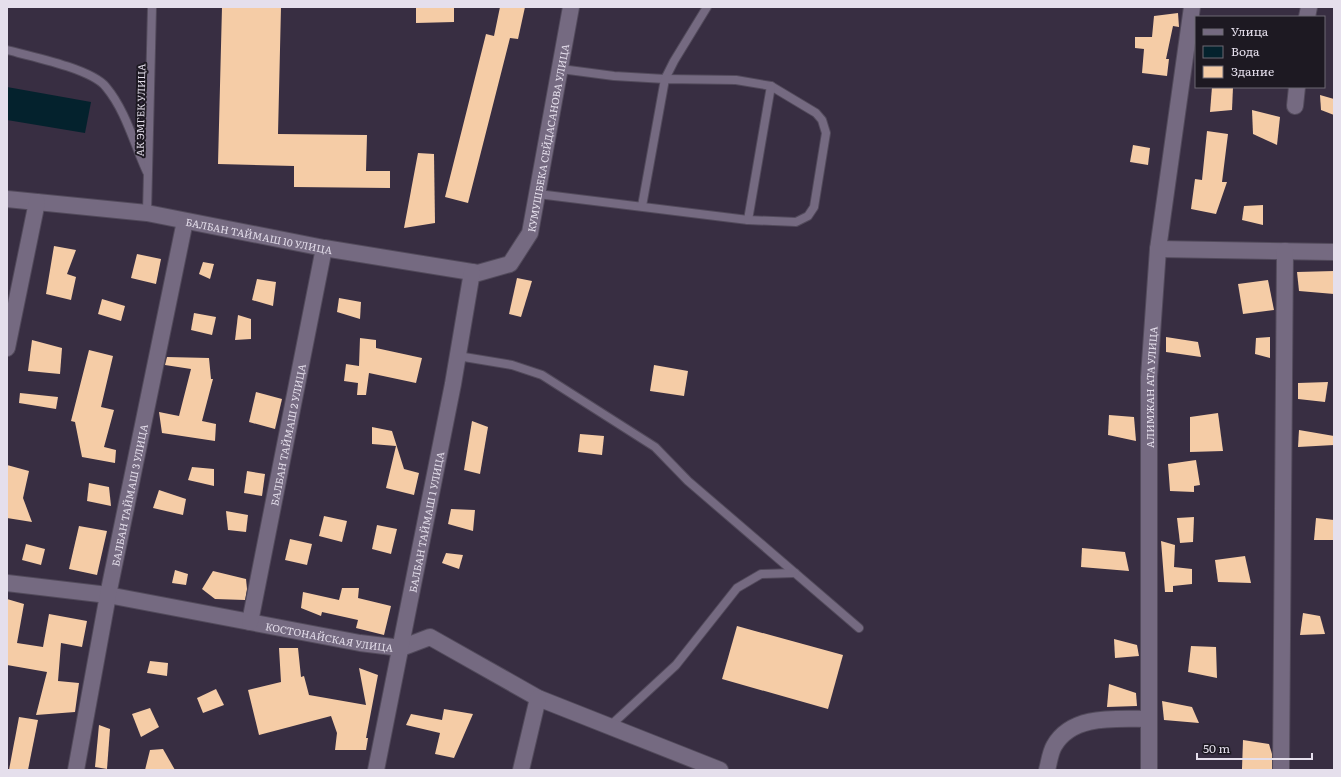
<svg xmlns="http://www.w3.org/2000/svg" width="1341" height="777" viewBox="0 0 1341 777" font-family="Literata,serif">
	<rect width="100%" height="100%" fill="#382e42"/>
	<path fill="#04222d" d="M7 87 91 102 85 133 7 120Z"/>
	<g fill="#f5cca6">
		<path d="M222 7H281L278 134 367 135 366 171H390V188L294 187V166L218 164Z"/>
		<path d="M416 7H454V22L416 23Z"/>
		<path d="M500 7H525L518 39 510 38 468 203 445 197 486 34 494 36Z"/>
		<path d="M1178 13 1179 27 1173 26 1166 59H1169L1167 76 1142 73 1144 49 1135 48V37H1152L1154 16Z"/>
		<path d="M1212 87H1233L1232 110 1210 112Z"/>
		<path d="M1320 95 1334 99V115L1321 110Z"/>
		<path d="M1252 110 1280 117 1277 145 1253 134Z"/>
		<path d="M1207 131 1228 134 1222 182H1227L1216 214 1191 209 1195 179 1202 180Z"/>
		<path d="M1133 145 1150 148 1148 165 1130 162Z"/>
		<path d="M418 153 434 154 435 223 404 228Z"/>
		<path d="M1263 205V225L1242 220 1244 206Z"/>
		<path d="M54 246 76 250 67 274 76 277 71 300 46 294Z"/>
		<path d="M137 254 161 259 156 284 131 278Z"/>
		<path d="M203 262 214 264 210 279 199 274Z"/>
		<path d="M1334 271V294L1299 291 1297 272Z"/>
		<path d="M517 278 532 281 521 317 509 314Z"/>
		<path d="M257 279 276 282 273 306 252 300Z"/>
		<path d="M1268 280 1274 310 1243 314 1238 284Z"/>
		<path d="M339 298 361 302 360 319 337 312Z"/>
		<path d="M102 299 125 306 121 321 98 314Z"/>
		<path d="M194 313 216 317 212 335 191 330Z"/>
		<path d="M238 315 251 319V339L235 340Z"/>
		<path d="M1166 337 1198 342 1201 357 1166 352Z"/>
		<path d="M1270 337V358L1255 354 1256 338Z"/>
		<path d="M360 338 376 340V348L422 358 416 383 369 373 366 395H357L358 383 344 381 346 364 359 366Z"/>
		<path d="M32 340 62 348 60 374 28 371Z"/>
		<path d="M89 350 113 356 101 407 114 410 104 447 116 450 115 463 82 457 75 422 71 421Z"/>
		<path d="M167 357 209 358 211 379H213L202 421 216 424 215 441 162 433 159 412 179 416 191 369 165 365Z"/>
		<path d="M654 365 688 371 684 396 650 391Z"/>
		<path d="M1328 382 1325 402 1298 399V383Z"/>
		<path d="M256 392 282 399 275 429 249 422Z"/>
		<path d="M20 393 58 397 56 409 19 403Z"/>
		<path d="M1218 413 1223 451 1190 452V417Z"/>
		<path d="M1109 415 1134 417 1136 441 1108 435Z"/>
		<path d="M472 421 488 427 480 474 464 470Z"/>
		<path d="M372 427 392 431 404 469 419 473 414 495 386 488 396 446 372 444Z"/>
		<path d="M1299 430 1334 436V445L1298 447Z"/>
		<path d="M580 434 604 436 602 455 578 452Z"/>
		<path d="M1196 460 1200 485 1194 486V492L1170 491 1168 464Z"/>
		<path d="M7 465 29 471 23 498 32 522 7 518Z"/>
		<path d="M192 467 214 469V486L188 480Z"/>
		<path d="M247 471 265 474 262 496 244 493Z"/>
		<path d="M89 483 109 487 111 506 87 501Z"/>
		<path d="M159 490 186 499 183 515 153 508Z"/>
		<path d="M451 509 475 510 473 531 448 524Z"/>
		<path d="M226 511 248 515 246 532 228 530Z"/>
		<path d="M324 516 347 521 342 542 319 536Z"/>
		<path d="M1194 517 1193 542 1180 543 1177 518Z"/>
		<path d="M1316 518 1334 520V540H1314Z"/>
		<path d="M377 525 397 529 391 554 372 549Z"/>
		<path d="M79 526 107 531 97 575 69 569Z"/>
		<path d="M290 539 312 544 307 565 285 560Z"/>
		<path d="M1161 541 1175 545 1174 567 1192 569V584L1173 586V592H1165Z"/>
		<path d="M26 544 45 549 41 565 22 560Z"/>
		<path d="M1082 548 1125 552 1129 571 1081 567Z"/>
		<path d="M446 553 463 555 459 569 442 563Z"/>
		<path d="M1245 556 1251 583 1218 582 1215 560Z"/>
		<path d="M175 570 188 574 186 585 172 583Z"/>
		<path d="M213 571 246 579 247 589 245 600 215 599 202 589Z"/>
		<path d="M342 588H359L358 598 391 606 384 635 356 628 358 620 322 612 321 616 301 608 303 592 339 600Z"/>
		<path d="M7 599 24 604 17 643 43 647 49 614 87 621 82 647 61 643 58 681 79 683 75 712 36 715 47 672 7 665Z"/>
		<path d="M1303 613 1320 616 1325 634 1300 635Z"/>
		<path d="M737 626 843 655 828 709 722 679Z"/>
		<path d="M1114 639 1137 645 1139 656 1115 658Z"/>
		<path d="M1191 646 1216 647 1217 678 1188 672Z"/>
		<path d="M279 648H298L301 677 304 676 309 695 366 705 359 668 378 675 366 738H368L366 750H335L337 733 331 716 259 735 248 690 281 682Z"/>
		<path d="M150 661 168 663 167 676 147 673Z"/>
		<path d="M1109 684 1136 693 1137 706 1107 707Z"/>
		<path d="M216 689 224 705 203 713 197 698Z"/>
		<path d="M1162 701 1192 707 1199 723 1164 720Z"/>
		<path d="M150 708 159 727 141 737 132 714Z"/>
		<path d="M444 709 473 714 454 758 435 754 440 733 406 725 411 714 442 720Z"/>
		<path d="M19 717 38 720 28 770H9Z"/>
		<path d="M99 725 110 729 107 769 95 767Z"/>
		<path d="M1243 740 1269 744 1272 754V769H1242Z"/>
		<path d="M163 749 175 770H145L150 750Z"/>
	</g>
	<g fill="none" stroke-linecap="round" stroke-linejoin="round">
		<defs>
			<g id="service">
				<path d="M7 50C30 56 92 69 106 87 126 111 134 144 147 172"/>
				<path d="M561 69 614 76 665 79 674 61 707 7"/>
				<path d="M538 194 748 220 796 222 808 216 814 207 826 133 822 120 816 113 771 86 736 80 665 79 642 206"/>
				<path d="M147 213 152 7"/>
				<path d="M748 220 771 86"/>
				<path d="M458 356 512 365 542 375 655 447 688 481 859 628"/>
				<path d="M610 726 676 665 737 588 761 574 795 573"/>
			</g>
			<g id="minor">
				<path d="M1307 17 1309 7"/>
				<path d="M1295 106 1297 87"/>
				<path id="s1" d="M7 199 147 213 324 248 478 273 510 264 530 233 571 7"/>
				<path d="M1158 249 1334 252"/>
				<path d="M7 348 37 202"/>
				<path id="s2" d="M7 583 108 595 360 643 401 648 430 637 538 698 720 770"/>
				<path id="s3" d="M250 622 324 248"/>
				<path id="s4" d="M76 770 108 595 185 221"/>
				<path id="s5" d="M376 770 453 384 472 272"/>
				<path d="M521 770 538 698"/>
				<path d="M1047 770C1049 763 1050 753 1054 746 1072 714 1116 719 1149 719"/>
				<path id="s6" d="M1149 770V377L1158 249 1192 7"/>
				<path d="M1281 770 1285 251"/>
			</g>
		</defs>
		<use href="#service" stroke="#524a5b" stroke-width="10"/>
		<use href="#minor" stroke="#524a5b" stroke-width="18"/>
		<use href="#service" stroke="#756a81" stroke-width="8"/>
		<use href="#minor" stroke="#756a81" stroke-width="16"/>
	</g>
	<g text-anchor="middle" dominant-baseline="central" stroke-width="4" stroke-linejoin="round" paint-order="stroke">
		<g font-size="10" fill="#e5dfec" stroke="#1d1922">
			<text transform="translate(140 110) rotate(-89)">АК ЭМГЕК УЛИЦА</text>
			<text stroke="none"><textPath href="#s1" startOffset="644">КУМУШБЕКА СЕЙДАСАНОВА УЛИЦА</textPath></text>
			<text stroke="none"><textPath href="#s1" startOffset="255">БАЛБАН ТАЙМАШ 10 УЛИЦА</textPath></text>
			<text stroke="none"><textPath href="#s6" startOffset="383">АЛИМЖАН АТА УЛИЦА</textPath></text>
			<text stroke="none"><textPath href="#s3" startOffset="191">БАЛБАН ТАЙМАШ 2 УЛИЦА</textPath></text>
			<text stroke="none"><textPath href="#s4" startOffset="280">БАЛБАН ТАЙМАШ 3 УЛИЦА</textPath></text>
			<text stroke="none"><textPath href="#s5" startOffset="253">БАЛБАН ТАЙМАШ 1 УЛИЦА</textPath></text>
			<text stroke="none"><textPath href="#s2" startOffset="327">КОСТОНАЙСКАЯ УЛИЦА</textPath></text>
		</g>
	</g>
	<rect width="1341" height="777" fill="none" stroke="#e5dfec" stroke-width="16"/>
	<rect x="1195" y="16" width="130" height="72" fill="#1d1922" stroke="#6d6873"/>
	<rect x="1203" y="29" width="20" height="6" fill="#756a81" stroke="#6d6873"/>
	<text x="1231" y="36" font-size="12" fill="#e5dfec">Улица</text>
	<rect x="1203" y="46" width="20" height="12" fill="#04222d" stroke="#6d6873"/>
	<text x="1231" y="56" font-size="12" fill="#e5dfec">Вода</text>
	<rect x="1203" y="66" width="20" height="12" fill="#f5cca6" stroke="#6d6873"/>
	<text x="1231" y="76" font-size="12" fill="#e5dfec">Здание</text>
	<path d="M1197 753v6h115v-6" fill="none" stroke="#e5dfec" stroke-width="2"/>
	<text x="1203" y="753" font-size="12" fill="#e5dfec" stroke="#1d1922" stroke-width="3" paint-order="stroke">50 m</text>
</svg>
